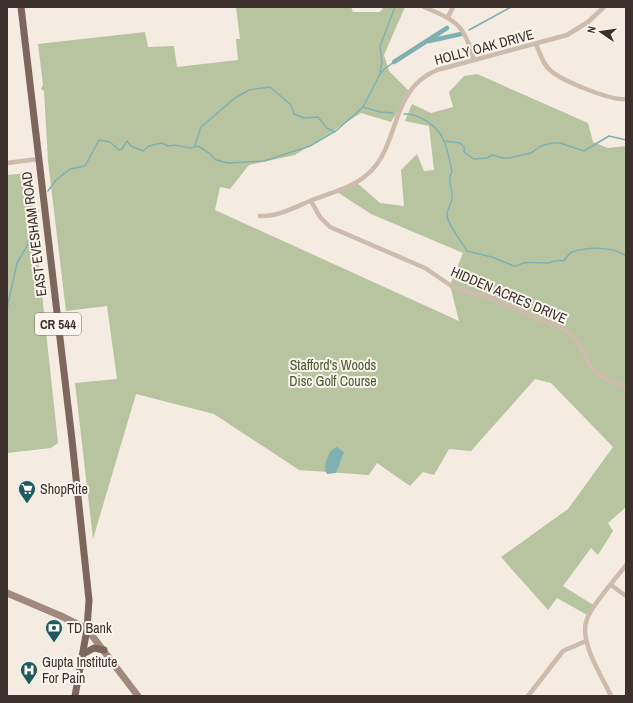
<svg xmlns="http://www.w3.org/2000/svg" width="633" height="703" viewBox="0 0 633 703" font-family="'Archivo Narrow',sans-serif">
	<rect width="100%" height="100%" fill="#f4ebe1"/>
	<g fill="#b8c4a0">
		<path d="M236 7H351L353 12H380L384 7H405L384 55 389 71 410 92 391 122 361 113 295 155 249 165 230 189 220 187 215 210 459 321 450 285 463 253 371 214 337 192 356 182 380 203 404 206 401 170 417 154 424 171 434 170 429 126 405 121 412 104 431 113 453 107 449 92 464 76 477 74 588 123 593 142 608 148 626 146V507L608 523 613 531 598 555 591 548 563 586 595 606 589 616 557 598 548 610 501 557 568 509 613 447 551 383 535 379 471 451 449 449 434 475 423 472 410 486 377 463 369 475 299 470 214 414 136 394 93 539 75 383 117 379 107 306 66 311 48 161 44 91 41 89 43 85 38 44 145 32 148 47 174 46 177 67 238 60 236 39H240Z"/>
		<path d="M29 173 58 443 51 448 7 453V175Z"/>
	</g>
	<path fill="#7fb0b2" d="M337 447 344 452 336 473 327 474 325 470C325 462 328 450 337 447Z"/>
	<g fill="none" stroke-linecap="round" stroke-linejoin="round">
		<g stroke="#7fb0b2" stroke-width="1.5">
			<path d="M469 30 511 7"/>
			<path d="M380 72 382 62 380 46 395 7"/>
			<path d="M363 107 380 112 393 113"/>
			<path d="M404 114C419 113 439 127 444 141 448 151 450 161 452 172 447 180 452 187 452 195 453 202 448 207 447 213 446 223 462 242 467 251L492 257 514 266C518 266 520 264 524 263 527 262 542 263 546 263 552 263 556 259 563 261 566 259 568 254 572 252 587 247 613 246 626 256"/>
			<path d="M444 141 460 143 464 147V152L474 159 487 158 492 155 503 158H509L531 153 541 146 552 143H560L584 151 609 136 626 140"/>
			<path d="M195 145 201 127 235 98 249 90 270 87 291 105 294 114 304 118 318 117 327 128 335 132"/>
			<path d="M48 191 56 180 70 169 85 166 99 140 110 142 119 150 122 149 127 141 131 146 143 151 149 146 162 143 168 146 175 145 190 148 198 146 209 153 216 160 228 163 264 161 310 146 337 130 363 107 379 76 383 70 394 62"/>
			<path d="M7 308 17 263 27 246 38 211"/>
		</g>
		<g stroke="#7fb0b2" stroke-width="4.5">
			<path d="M429 41 461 34"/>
			<path d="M394 62 447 28"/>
		</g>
		<g stroke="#cdbbac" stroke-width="4.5">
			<path d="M424 7C457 21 464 24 474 60"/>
			<path d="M448 17 453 7"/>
			<path d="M536 44C540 53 543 65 551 71 563 81 611 101 626 99"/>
			<path d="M7 163 38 159"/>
			<path d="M311 201 320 217 330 227 425 268 453 287 490 298 567 331 579 343 588 362 595 372 607 380 626 387"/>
			<path d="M260 216C278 217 295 207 312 200 333 192 356 187 372 170 400 140 391 89 437 70L567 35 588 22 604 7"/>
			<path d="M611 585 626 596"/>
			<path d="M528 696 563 651 586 641"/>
			<path d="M611 696C602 676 578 641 587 619 593 603 615 580 626 565"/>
		</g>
		<path stroke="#a18a7d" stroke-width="7" d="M7 593 61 616 87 629 138 696"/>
		<g stroke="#7d675c" stroke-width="7">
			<path d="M21 7 72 440 89 600 87 629 75 696"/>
			<path d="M83 654 94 648 104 650"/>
		</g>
	</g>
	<defs>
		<symbol id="supermarket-pin" viewBox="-11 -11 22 30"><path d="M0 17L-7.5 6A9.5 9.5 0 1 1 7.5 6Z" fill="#1f5a5e" stroke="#fbf5ee"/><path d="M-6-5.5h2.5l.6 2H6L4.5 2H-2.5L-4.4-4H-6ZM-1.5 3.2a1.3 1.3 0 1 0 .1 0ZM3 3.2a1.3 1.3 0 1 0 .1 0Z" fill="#fff"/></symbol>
		<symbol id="bank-pin" viewBox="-11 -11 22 30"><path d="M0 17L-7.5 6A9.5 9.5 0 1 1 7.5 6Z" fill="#1f5a5e" stroke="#fbf5ee"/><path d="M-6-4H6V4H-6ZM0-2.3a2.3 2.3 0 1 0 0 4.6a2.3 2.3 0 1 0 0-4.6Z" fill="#fff"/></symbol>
		<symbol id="hospital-pin" viewBox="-11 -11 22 30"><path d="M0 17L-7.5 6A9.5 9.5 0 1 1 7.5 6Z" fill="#1f5a5e" stroke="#fbf5ee"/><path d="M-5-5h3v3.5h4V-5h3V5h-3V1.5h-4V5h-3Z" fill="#fff"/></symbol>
	</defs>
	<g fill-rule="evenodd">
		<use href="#supermarket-pin" x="17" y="479" width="20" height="27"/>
		<use href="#bank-pin" x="44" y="618" width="20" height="27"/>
		<use href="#hospital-pin" x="19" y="660" width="20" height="27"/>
	</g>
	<g text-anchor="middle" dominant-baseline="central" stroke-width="4" stroke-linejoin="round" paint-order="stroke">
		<rect fill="#fbf5ee" stroke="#756b66" stroke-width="1" x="35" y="313" width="46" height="22" rx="3"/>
		<g font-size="13" font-weight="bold" fill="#3b302b">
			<text x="58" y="324">CR 544</text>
		</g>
		<g font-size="14" fill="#3b302b" stroke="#fbf5ee">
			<text transform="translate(484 47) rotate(-15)">HOLLY OAK DRIVE</text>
			<text transform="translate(34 234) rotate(-97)">EAST EVESHAM ROAD</text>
			<text transform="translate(509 295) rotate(23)">HIDDEN ACRES DRIVE</text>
		</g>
		<g font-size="14" fill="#4a5a2e" stroke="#fbf5ee">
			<text x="333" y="365">Stafford's Woods<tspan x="333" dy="16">Disc Golf Course</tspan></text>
		</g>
		<g font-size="14" fill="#3b302b" stroke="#fbf5ee" text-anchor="start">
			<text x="40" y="489">ShopRite</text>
			<text x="67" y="628">TD Bank</text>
			<text x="42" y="662">Gupta Institute<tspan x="42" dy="16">For Pain</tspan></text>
		</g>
	</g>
	<rect width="633" height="703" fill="none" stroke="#3b302b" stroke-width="16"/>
	<g transform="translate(601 32) rotate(283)" stroke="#fbf5ee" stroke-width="3" paint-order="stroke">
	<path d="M0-3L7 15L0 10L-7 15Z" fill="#3b302b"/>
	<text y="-6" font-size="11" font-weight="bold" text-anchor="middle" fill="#3b302b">N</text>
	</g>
</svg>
